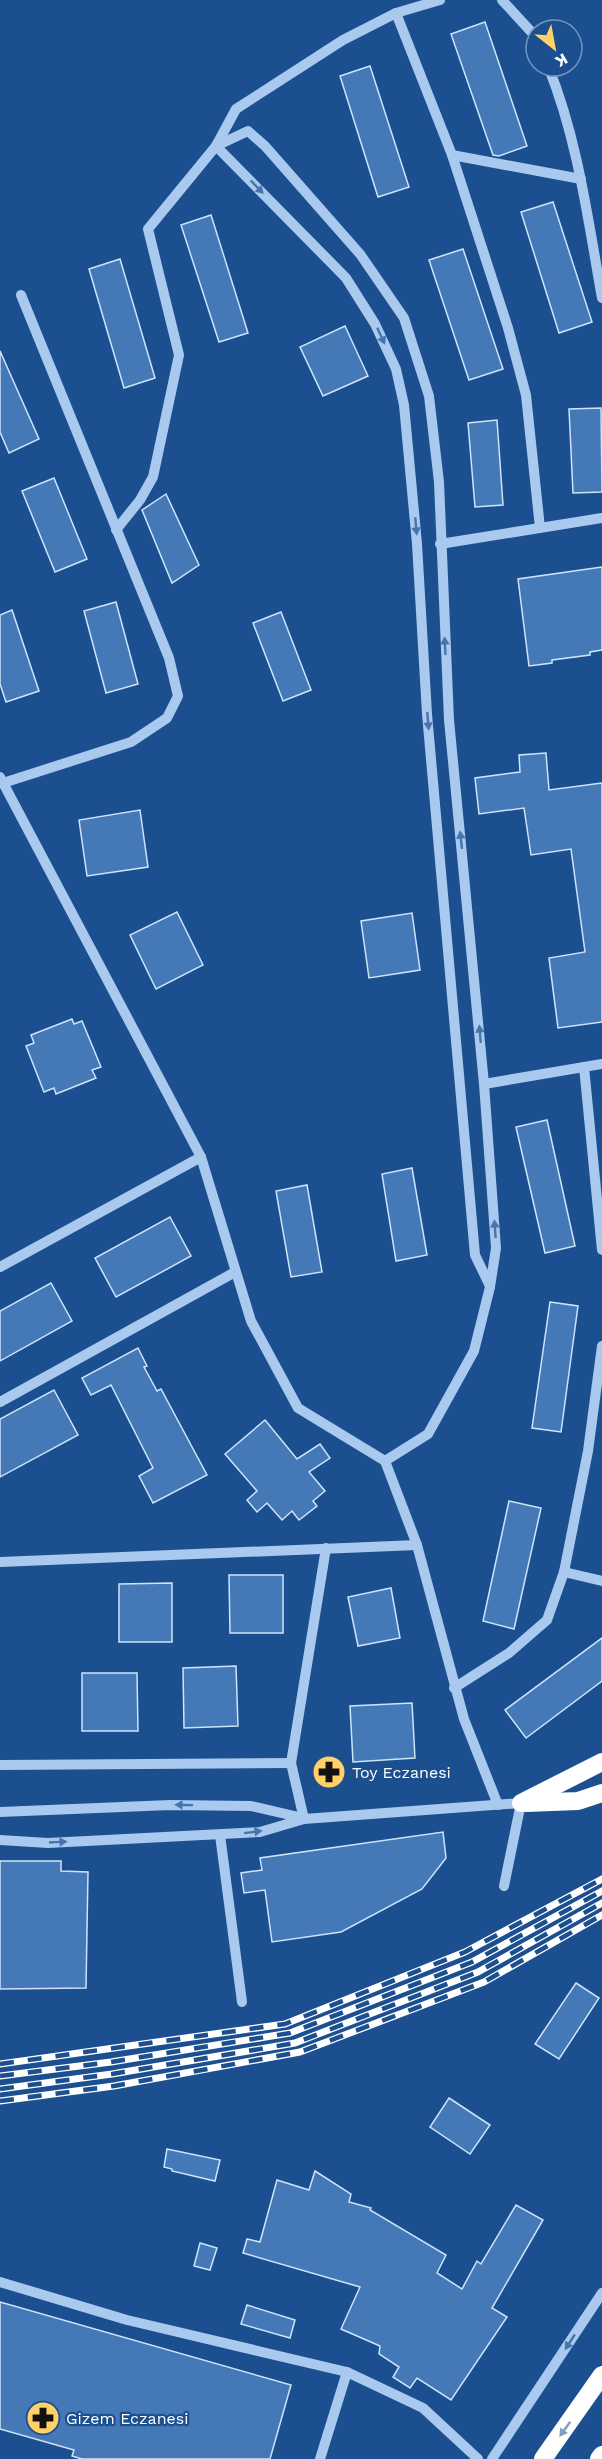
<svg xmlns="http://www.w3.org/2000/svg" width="602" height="2459" viewBox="0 0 602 2459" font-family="'Work Sans',sans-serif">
	<rect width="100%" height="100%" fill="#1b4f8f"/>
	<g fill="#4478b7" stroke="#cfe3fa" stroke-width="1.5">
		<path d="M485 22 527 146 499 156 493 155 451 34Z"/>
		<path d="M370 66 409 187 378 197 340 76Z"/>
		<path d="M553 202 592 322 559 333 521 212Z"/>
		<path d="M211 215 248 333 219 342 181 225Z"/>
		<path d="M463 249 503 369 469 380 429 260Z"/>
		<path d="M120 259 155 378 124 388 89 269Z"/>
		<path d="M345 326 368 376 323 396 300 347Z"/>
		<path d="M0 351 39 439 9 453 0 432Z"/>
		<path d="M601 408 602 492 573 493 569 409Z"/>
		<path d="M497 420 503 505 475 507 468 423Z"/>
		<path d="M54 478 87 559 55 572 22 491Z"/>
		<path d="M166 494 199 565 172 583 142 510Z"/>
		<path d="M602 567V650L590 652V655L552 660V663L529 666 518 579Z"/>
		<path d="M116 602 138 684 106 693 84 611Z"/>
		<path d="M12 610 39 691 6 702 0 684V615Z"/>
		<path d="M281 612 311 690 283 701 253 623Z"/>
		<path d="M546 753 549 790 602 783V1022L558 1028 549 958 585 952 571 849 531 855 524 808 479 814 475 778 520 772 519 755Z"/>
		<path d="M140 810 148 867 87 876 79 820Z"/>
		<path d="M177 912 203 965 156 989 130 935Z"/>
		<path d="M412 913 420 970 369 978 361 921Z"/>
		<path d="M72 1019 74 1024 82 1021 101 1067 92 1070 96 1078 56 1094 54 1088 44 1092 26 1046 34 1043 31 1035Z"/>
		<path d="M547 1120 575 1246 545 1253 516 1127Z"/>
		<path d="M412 1168 427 1255 396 1261 382 1174Z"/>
		<path d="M307 1185 322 1272 291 1277 276 1191Z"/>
		<path d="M170 1217 191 1256 116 1297 95 1258Z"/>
		<path d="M51 1283 72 1321 0 1361V1311Z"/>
		<path d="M550 1302 578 1306 561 1432 532 1428Z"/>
		<path d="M138 1348 147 1366 144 1367 157 1391 161 1389 207 1475 153 1503 139 1476 153 1468 111 1385 91 1395 82 1378Z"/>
		<path d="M54 1390 78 1435 0 1477V1419Z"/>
		<path d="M265 1420 297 1459 320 1444 330 1458 309 1472 325 1491 313 1501 317 1506 299 1520 292 1511 282 1520 267 1503 257 1512 247 1500 257 1491 225 1454Z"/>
		<path d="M509 1501 541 1508 514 1629 483 1621Z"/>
		<path d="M229 1575H283V1633H230Z"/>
		<path d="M172 1583V1642H119V1584Z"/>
		<path d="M391 1588 400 1638 358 1646 348 1597Z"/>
		<path d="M602 1638V1681L526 1738 505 1710Z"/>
		<path d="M236 1666 238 1726 184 1728 183 1668Z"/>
		<path d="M82 1673H137L138 1731H82Z"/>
		<path d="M412 1703 415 1758 353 1762 350 1706Z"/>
		<path d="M443 1832 446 1858 422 1889 341 1932 272 1942 265 1890 244 1893 241 1873 262 1870 260 1858Z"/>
		<path d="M0 1861H61V1871L88 1872 86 1988 0 1989Z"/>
		<path d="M576 1983 599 1998 559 2059 535 2044Z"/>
		<path d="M449 2098 490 2125 470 2154 430 2127Z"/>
		<path d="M167 2149 220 2160 215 2181 172 2171V2169L164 2167Z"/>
		<path d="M315 2171 351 2194 349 2202 371 2208 370 2210 446 2255 437 2273 462 2289 477 2261 481 2264 516 2205 543 2220 492 2308 507 2317 451 2400 417 2378 410 2388 393 2377 399 2367 379 2354 380 2346 341 2329 360 2287 243 2253 247 2239 260 2242 277 2180 309 2190Z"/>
		<path d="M200 2243 217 2248 210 2270 194 2266Z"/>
		<path d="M0 2302 291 2385 270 2459H82L72 2456 74 2450 0 2429Z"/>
		<path d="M247 2305 295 2320 290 2338 241 2324Z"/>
	</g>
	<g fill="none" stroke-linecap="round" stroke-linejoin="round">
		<g stroke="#a9c9ee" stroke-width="10">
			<path d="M502 0 536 37"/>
			<path d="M396 13 452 155 508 328 526 395 540 528"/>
			<path d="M548 66C578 140 588 220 602 298"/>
			<path d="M216 146 248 131 265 146 360 254 404 318 429 396 439 482 449 720 484 1084 496 1248 490 1287 474 1351 428 1434 385 1461"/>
			<path d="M216 146 346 278 375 324 396 369 404 405 417 544 427 714 475 1255 490 1286"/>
			<path d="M452 155 581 179"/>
			<path d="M116 530 140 500 153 477 179 355 148 229 216 146 236 109 343 40 396 13 440 0"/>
			<path d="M440 544 602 518"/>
			<path d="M0 777 201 1157 251 1321 298 1408 385 1461 417 1545 464 1719 498 1805"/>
			<path d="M3 783 131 742 167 718 178 696 169 658 21 295"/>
			<path d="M584 1067 602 1250"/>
			<path d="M484 1084 602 1064"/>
			<path d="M0 1267 201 1157"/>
			<path d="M0 1402 235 1272"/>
			<path d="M0 1562 417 1545"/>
			<path d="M564 1572 602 1581"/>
			<path d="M454 1688 509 1653 547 1620 564 1572 588 1451 602 1346"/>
			<path d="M0 1765 291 1763"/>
			<path d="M0 1812 170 1805 251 1806 303 1818"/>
			<path d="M304 1819 291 1763 326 1548"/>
			<path d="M220 1835 242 2002"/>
			<path d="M0 1840 48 1843 260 1832 304 1819 521 1803 504 1886"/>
			<path d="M0 2282 127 2320 347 2372 423 2408 478 2459"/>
			<path d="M320 2459 347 2372"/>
			<path d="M492 2459 602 2293"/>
		</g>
		<g stroke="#fff" stroke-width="18">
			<path d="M521 1803 602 1762"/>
			<path d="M526 1803 578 1801 602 1793"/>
			<path d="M543 2459 602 2375"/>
			<path d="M599 2459 602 2455"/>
		</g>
		<defs>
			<g id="rail">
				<path d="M0 2064 285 2024 465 1952 602 1879"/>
				<path d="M0 2076 111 2062 290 2033 472 1962 602 1891"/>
				<path d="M0 2089 112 2074 295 2043 478 1972 602 1903"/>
				<path d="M0 2101 114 2086 300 2052 484 1982 602 1915"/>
			</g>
		</defs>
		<use href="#rail" stroke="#fff" stroke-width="7"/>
		<use href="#rail" stroke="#1b4f8f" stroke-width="4.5" stroke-dasharray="14" stroke-linecap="butt"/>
	</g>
	<defs><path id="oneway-solid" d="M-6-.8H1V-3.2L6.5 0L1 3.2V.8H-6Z" transform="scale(1.5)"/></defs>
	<g fill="#4674ac">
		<use href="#oneway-solid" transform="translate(257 187) rotate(46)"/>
		<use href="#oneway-solid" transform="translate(381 336) rotate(65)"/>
		<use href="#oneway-solid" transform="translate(416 526) rotate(85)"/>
		<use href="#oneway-solid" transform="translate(445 646) rotate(-93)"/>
		<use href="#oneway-solid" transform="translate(428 721) rotate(85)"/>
		<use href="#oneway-solid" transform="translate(461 840) rotate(-96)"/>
		<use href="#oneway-solid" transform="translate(480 1034) rotate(-95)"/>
		<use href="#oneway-solid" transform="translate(495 1229) rotate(-94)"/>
		<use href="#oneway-solid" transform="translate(184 1805) rotate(-179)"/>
		<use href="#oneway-solid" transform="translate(253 1832) rotate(-7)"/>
		<use href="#oneway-solid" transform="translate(58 1842) rotate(-3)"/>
		<use href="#oneway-solid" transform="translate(570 2342) rotate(123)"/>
	</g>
	<use fill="#829ec1" href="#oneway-solid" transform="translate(565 2429) rotate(126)"/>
	<defs>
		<symbol id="pharmacy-disc" viewBox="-11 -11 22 22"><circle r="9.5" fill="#ffd166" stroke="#1b4f8f"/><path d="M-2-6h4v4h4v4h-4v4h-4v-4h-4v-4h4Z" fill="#111"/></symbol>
	</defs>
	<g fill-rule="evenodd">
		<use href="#pharmacy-disc" x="310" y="1753" width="38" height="38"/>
		<use href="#pharmacy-disc" x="24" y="2399" width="38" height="38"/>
	</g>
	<g text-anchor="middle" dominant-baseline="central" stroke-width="4.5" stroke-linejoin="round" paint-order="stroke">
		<g font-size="16" fill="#fff" stroke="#1b4f8f" text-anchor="start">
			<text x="352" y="1772">Toy Eczanesi</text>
			<text x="66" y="2418">Gizem Eczanesi</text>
		</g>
	</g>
	<g transform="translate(554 48) rotate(149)"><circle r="28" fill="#1b4f8f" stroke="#7695bc" stroke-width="1.5"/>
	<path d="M0-4.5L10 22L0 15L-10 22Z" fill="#ffd166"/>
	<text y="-9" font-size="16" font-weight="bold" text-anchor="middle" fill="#ffffff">K</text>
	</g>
</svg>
